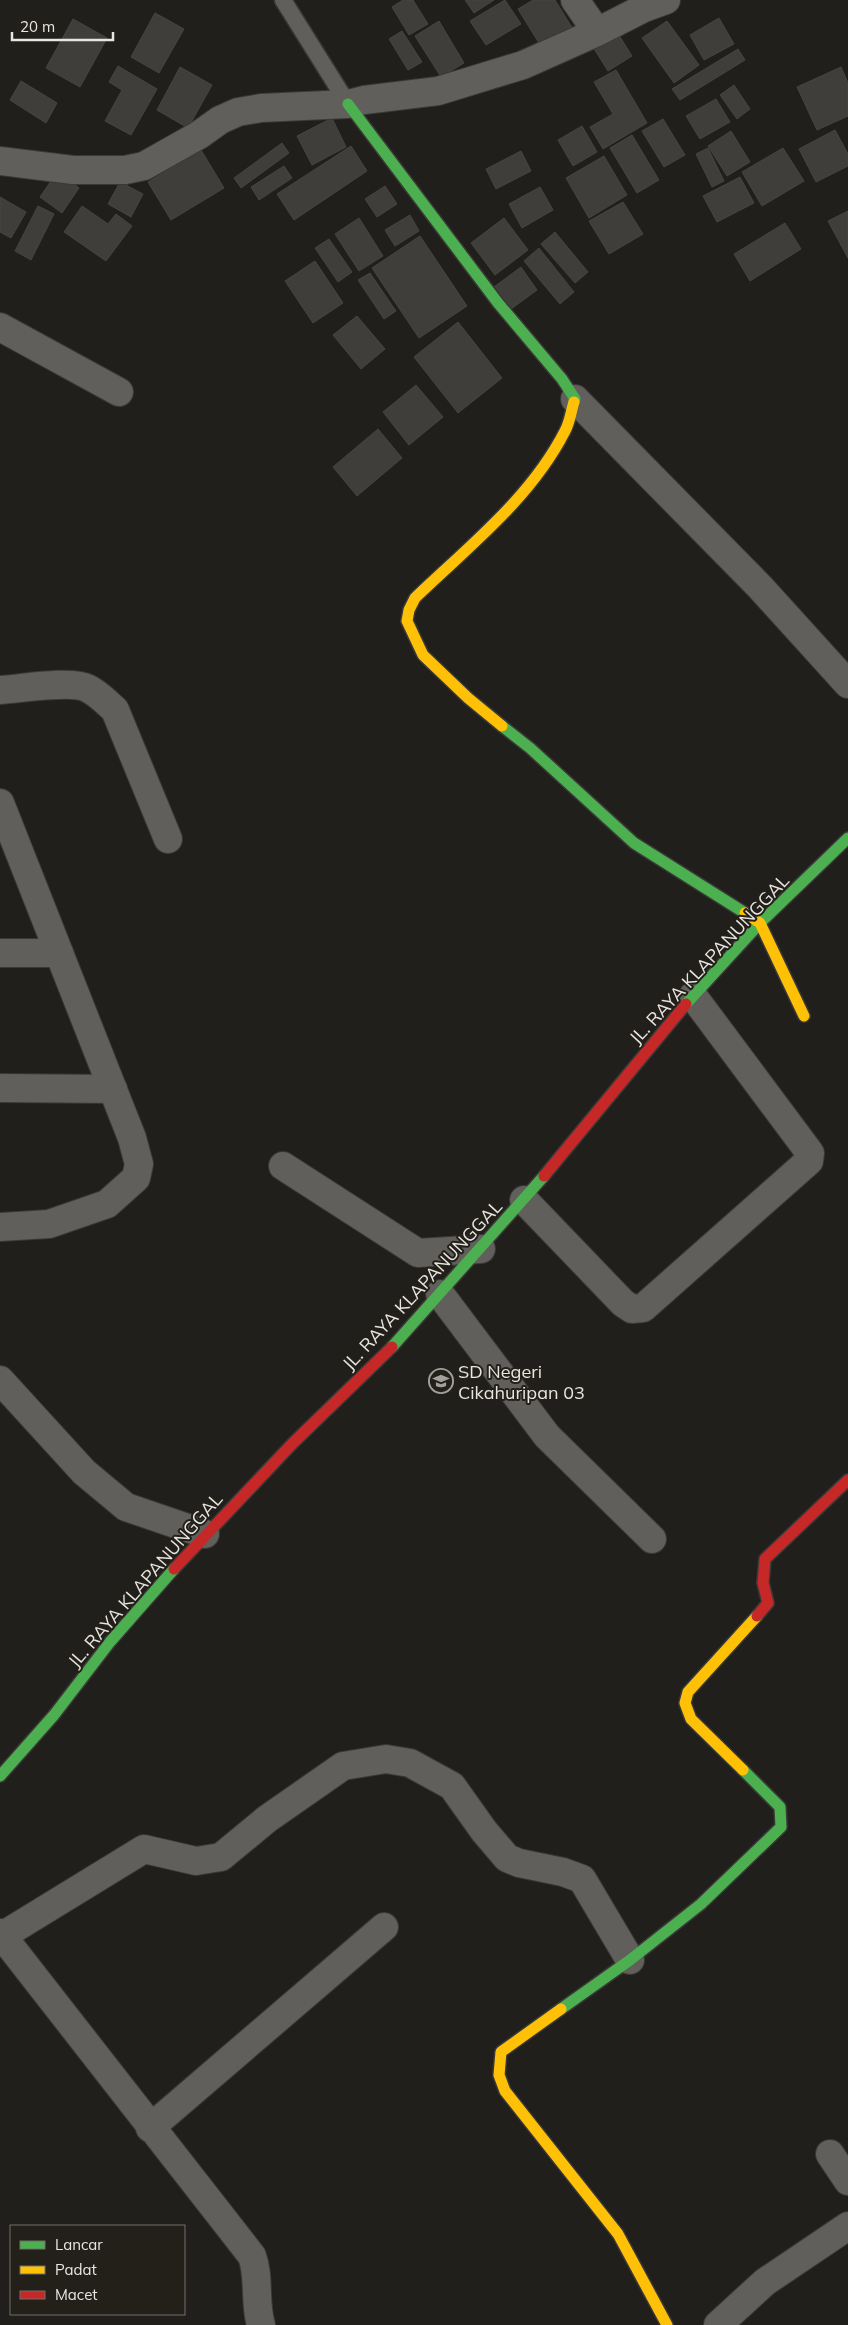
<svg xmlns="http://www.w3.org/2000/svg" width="848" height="2325" viewBox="0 0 848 2325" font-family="Mulish,sans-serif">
	<rect width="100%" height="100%" fill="#211f1c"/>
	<g fill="#3f3e3b" stroke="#474543">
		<path d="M403 0H413L428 24 409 35 392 7Z"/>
		<path d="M465 0H494L474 13Z"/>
		<path d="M505 0 521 24 486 45 470 21Z"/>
		<path d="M533 0H555L576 34 545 53 518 9Z"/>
		<path d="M155 13 184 29 159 73 131 57Z"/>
		<path d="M719 18 734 44 704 60 690 35Z"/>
		<path d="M73 19 107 38 80 87 46 68Z"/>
		<path d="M439 21 464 63 441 77 415 36Z"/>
		<path d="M667 21 699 65 674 83 642 38Z"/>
		<path d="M402 31 422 62 408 70 389 39Z"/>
		<path d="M617 32 632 56 608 71 593 47Z"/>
		<path d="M738 49 745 60 680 100 672 89Z"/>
		<path d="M118 66 157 89 131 135 105 121 122 90 109 82Z"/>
		<path d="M180 67 212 85 188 128 157 110Z"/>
		<path d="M841 67 848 83V116L817 130 797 87Z"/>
		<path d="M616 70 647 123 603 149 590 127 613 114 594 82Z"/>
		<path d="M21 81 57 103 46 123 10 100Z"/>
		<path d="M734 85 750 109 737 119 720 95Z"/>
		<path d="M716 99 730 122 700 139 686 116Z"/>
		<path d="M332 118 346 147 312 165 297 136Z"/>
		<path d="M663 119 685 155 664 167 642 131Z"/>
		<path d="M582 126 597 152 573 166 558 140Z"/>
		<path d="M835 130 848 154V166L816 182 799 149Z"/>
		<path d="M731 131 750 162 727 176 708 146Z"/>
		<path d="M632 135 659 180 637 193 610 148Z"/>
		<path d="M282 143 289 153 241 188 234 178Z"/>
		<path d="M351 146 367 171 294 220 277 194Z"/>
		<path d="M708 148 724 181 712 187 696 154Z"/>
		<path d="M783 148 804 181 762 206 742 172Z"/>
		<path d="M201 150 224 188 171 220 148 182Z"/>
		<path d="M521 151 531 171 496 189 486 169Z"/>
		<path d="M604 156 627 195 589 218 566 178Z"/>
		<path d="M284 166 292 178 259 200 251 187Z"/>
		<path d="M57 172 79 188 62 213 40 197Z"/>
		<path d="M740 177 754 203 717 222 703 196Z"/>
		<path d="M120 182 143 194 131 217 108 204Z"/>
		<path d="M385 186 397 204 377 217 365 199Z"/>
		<path d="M540 187 553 210 522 228 509 204Z"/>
		<path d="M0 197 26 212 11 238 0 232Z"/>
		<path d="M623 202 643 234 609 254 589 221Z"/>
		<path d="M38 206 54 214 31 260 15 251Z"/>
		<path d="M82 206 108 224 116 214 132 226 106 261 64 232Z"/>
		<path d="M848 211V258L828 221Z"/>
		<path d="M410 215 419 231 395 246 385 230Z"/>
		<path d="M359 218 383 256 359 271 335 234Z"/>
		<path d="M504 218 528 250 495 275 471 243Z"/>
		<path d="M785 223 801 249 750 281 734 254Z"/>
		<path d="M555 232 588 272 575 283 541 244Z"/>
		<path d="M420 236 467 306 419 338 372 268Z"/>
		<path d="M329 239 352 272 338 282 315 248Z"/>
		<path d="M539 248 574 292 560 304 524 261Z"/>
		<path d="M315 261 343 303 313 323 285 281Z"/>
		<path d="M521 267 537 290 511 309 494 287Z"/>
		<path d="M370 273 396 311 384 319 358 280Z"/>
		<path d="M357 316 385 349 361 369 333 335Z"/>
		<path d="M458 322 502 378 458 413 414 357Z"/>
		<path d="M416 385 443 417 409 445 383 412Z"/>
		<path d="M378 429 402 458 357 496 333 467Z"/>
	</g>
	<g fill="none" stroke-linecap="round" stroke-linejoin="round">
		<defs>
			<path id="lane" d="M283 0 348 104"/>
			<g id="street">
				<path d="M575 0 597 32"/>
				<path d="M0 161 73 170H125L144 166 199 135 220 120 238 112 261 108 348 104 364 100 438 91 523 65 597 32 644 8 666 0"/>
				<path d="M0 327 119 392"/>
				<path d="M575 399 760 587 848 684"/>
				<path d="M0 690C19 689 71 680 87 688 98 693 106 702 115 710L168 839"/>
				<path d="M0 803 132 1138 139 1164 136 1178 107 1204 49 1224 0 1227"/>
				<path d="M0 953H59"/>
				<path d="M0 1088 113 1089"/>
				<path d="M283 1166 418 1253 481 1249"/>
				<path d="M524 1200 623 1303 632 1309 643 1308 809 1161 810 1153 693 996"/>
				<path d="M440 1294 547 1436 652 1539"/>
				<path d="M0 1380 84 1472 126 1507 205 1534"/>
				<path d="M0 1933 252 2256C260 2278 254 2302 261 2325"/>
				<path d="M2 1936 144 1849 196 1861 221 1857 267 1819 343 1766 386 1759 410 1763 452 1786 484 1831 507 1858 519 1863 563 1872 582 1879 630 1960"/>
				<path d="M150 2128 384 1927"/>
				<path d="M830 2154 848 2181"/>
				<path d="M718 2325 765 2282 848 2226"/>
			</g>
			<g id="fast">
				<path d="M348 104 498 303 562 379 575 399 574 402"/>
				<path d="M502 726 530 748 634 843 745 913"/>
				<path d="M686 1004 760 923 848 838"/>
				<path d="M392 1347 544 1176"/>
				<path d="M0 1776 54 1715 110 1642 174 1569"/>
				<path d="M561 2009 630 1960 701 1904 781 1827 780 1807 743 1770"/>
			</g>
			<g id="slow">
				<path d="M502 726 468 698 423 655 407 621 409 610 415 598C468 547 531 498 565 431 570 422 571 411 574 402"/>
				<path d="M745 913 760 923 804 1016"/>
				<path d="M743 1770 691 1719 685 1703 688 1692 757 1616"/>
				<path d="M561 2009 501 2052 499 2075 505 2091 618 2234 667 2325"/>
			</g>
			<g id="jam">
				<path d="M544 1176 686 1004"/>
				<path d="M174 1569 292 1444 392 1347"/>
				<path d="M757 1616 768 1603 763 1583 765 1559 848 1480"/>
			</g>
		</defs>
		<use href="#lane" stroke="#3a3937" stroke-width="19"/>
		<use href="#street" stroke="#3a3937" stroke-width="30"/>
		<use href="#fast" stroke="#3a3937" stroke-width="14"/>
		<use href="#slow" stroke="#3a3937" stroke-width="14"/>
		<use href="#jam" stroke="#3a3937" stroke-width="14"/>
		<use href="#lane" stroke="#605f5c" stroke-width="16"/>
		<use href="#street" stroke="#605f5c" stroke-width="28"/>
		<use href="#fast" stroke="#4caf50" stroke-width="11"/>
		<use href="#slow" stroke="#ffc107" stroke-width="11"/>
		<use href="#jam" stroke="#c62828" stroke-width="11"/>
	</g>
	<defs>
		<symbol id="school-ring" viewBox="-11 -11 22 22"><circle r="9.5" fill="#23201a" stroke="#a2a09d" stroke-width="1.5"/><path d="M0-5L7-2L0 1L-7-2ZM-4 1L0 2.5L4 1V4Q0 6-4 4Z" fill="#a2a09d"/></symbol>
	</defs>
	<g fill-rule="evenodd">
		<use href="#school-ring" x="427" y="1367" width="28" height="28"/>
	</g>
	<g text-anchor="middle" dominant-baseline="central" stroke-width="4" stroke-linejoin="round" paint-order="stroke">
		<g font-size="18" fill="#e8e6e2" stroke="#23201a">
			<text transform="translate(709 959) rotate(-47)">JL. RAYA KLAPANUNGGAL</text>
			<text transform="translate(422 1285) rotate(-47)">JL. RAYA KLAPANUNGGAL</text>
			<text transform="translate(145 1580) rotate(-49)">JL. RAYA KLAPANUNGGAL</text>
		</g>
		<g font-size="18" fill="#e8e6e2" stroke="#23201a" text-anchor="start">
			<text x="458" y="1371">SD Negeri<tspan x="458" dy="21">Cikahuripan 03</tspan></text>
		</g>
	</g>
	<rect x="10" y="2225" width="175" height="90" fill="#23201a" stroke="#726f6a"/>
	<rect x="20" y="2241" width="25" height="8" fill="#4caf50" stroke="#726f6a"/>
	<text x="55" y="2250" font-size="15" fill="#e8e6e2">Lancar</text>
	<rect x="20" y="2266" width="25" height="8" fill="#ffc107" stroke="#726f6a"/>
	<text x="55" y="2275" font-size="15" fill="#e8e6e2">Padat</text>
	<rect x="20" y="2291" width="25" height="8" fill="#c62828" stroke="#726f6a"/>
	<text x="55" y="2300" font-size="15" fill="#e8e6e2">Macet</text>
	<path d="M12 32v8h101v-8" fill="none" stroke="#e8e6e2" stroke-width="2.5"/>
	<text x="20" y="32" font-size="15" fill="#e8e6e2" stroke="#23201a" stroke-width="4" paint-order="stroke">20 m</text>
</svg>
